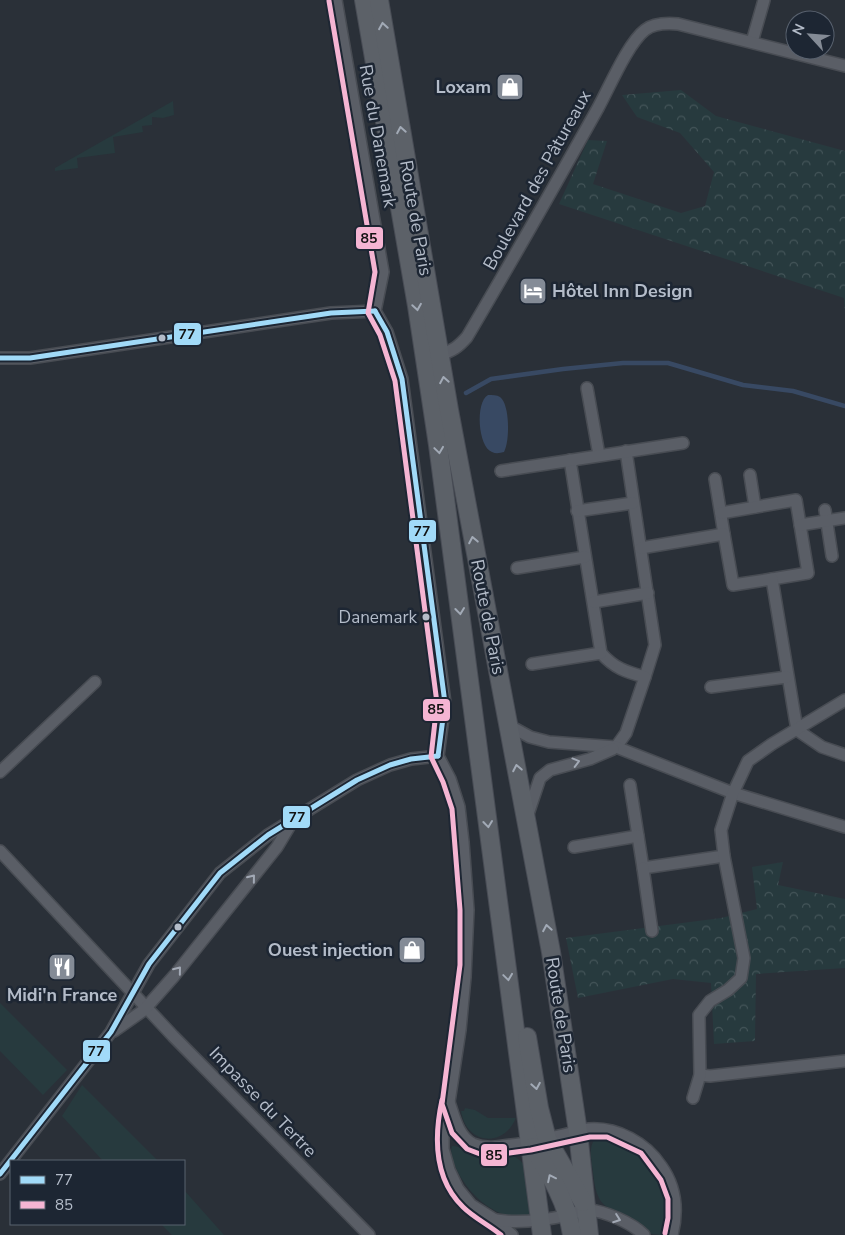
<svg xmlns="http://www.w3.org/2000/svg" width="845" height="1235" viewBox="0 0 845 1235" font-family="'Nunito Sans',sans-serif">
	<defs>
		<pattern id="forest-crowns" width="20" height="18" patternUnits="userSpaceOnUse" patternTransform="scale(1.25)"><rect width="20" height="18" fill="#273a3e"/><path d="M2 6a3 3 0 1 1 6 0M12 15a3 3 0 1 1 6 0" fill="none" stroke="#445559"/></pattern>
	</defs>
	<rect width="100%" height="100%" fill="#2a3038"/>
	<g fill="#273a3e">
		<path d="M173 101 174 115 163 118 152 117V125L142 126 143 132 113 137 115 153 77 158 78 168 55 171V168Z"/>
		<path d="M0 1003 67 1070 43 1095 0 1051Z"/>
		<path d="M82 1085 158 1161H103L62 1116Z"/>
		<path d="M465 1108 475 1110 488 1118H516C503 1149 466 1144 461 1111H464Z"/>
		<path d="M601 1139C647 1140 682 1193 661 1235L651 1234C643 1226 636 1220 626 1215 617 1210 606 1210 600 1200 594 1190 594 1177 592 1166 591 1157 589 1148 594 1140Z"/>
		<path d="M452 1146C461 1146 469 1154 478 1156 495 1159 517 1146 526 1170L531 1215C521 1217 510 1217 500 1213 479 1204 461 1183 453 1161 452 1155 450 1151 452 1146Z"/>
		<path d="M184 1190 224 1235H172L161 1224H184Z"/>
	</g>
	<g fill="url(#forest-crowns)">
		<path d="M681 90 716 116 845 151V313L844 298 559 204 588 140 607 141 593 184 681 213 705 206 714 172 680 133 637 117 622 95Z"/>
		<path d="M783 862 778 885 845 899V968L756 974 755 1041 714 1044 711 983 673 979 578 998 566 938 721 918 757 909 752 867Z"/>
	</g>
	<path fill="#384963" d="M488 395C492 395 497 395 500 397 510 404 510 442 504 452 500 453 496 454 492 452 478 447 475 402 488 395Z"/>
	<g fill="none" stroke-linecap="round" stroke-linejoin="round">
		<path stroke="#384963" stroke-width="4.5" d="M466 393 491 379 563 369 623 363H668L743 385 793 391 845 406"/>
		<defs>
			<g id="street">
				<path d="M336 0 383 272 375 311 387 332 402 379 441 673 445 703 438 756 450 779 459 807 463 842 468 910 465 977 460 1030 449 1102 443 1125V1149L449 1170 458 1189 471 1205 495 1220 512 1235"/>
				<path d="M752 42 764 0"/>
				<path d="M440 354C452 352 459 346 467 337 512 261 555 185 598 108 609 88 628 43 645 30 654 23 667 23 678 24L845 66"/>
				<path d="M0 358H30L331 313 375 311"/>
				<path d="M587 388 599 455"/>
				<path d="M626 451 655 645 645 677"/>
				<path d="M570 460 601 653C614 668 626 672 645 677L626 733 616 747"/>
				<path d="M501 471 683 443"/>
				<path d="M750 475 755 507"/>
				<path d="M715 479 724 534"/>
				<path d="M825 510 832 556"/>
				<path d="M577 511 633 503"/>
				<path d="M721 513 796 500 808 573 772 579"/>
				<path d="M800 525 845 518"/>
				<path d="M641 548 724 534 733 585 772 579 797 730 822 747 845 755"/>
				<path d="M517 568 585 557"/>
				<path d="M594 602 648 593"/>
				<path d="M532 664 601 653"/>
				<path d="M711 687 787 677"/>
				<path d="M508 725 530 737 549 742 616 747 733 793 845 827"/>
				<path d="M0 772 95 682"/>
				<path d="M630 785 638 836"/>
				<path d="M527 817 540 778 550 770 590 759 613 749"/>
				<path d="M574 847 638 836 643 868 724 856"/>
				<path d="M0 851 173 1036 369 1235"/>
				<path d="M643 868 652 931"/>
				<path d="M114 1031 144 1010 174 976 277 847 292 822"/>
				<path d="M700 1075 710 1076 845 1061"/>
				<path d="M693 1098 700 1075 699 1015 710 1001 728 990 741 978 744 958 724 856 721 830 733 793 748 761 772 744 845 700"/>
				<path d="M449 1102C454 1116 458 1137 473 1144 485 1149 498 1147 511 1145 528 1143 546 1139 563 1135 572 1133 581 1130 589 1129 617 1127 646 1143 661 1166 676 1187 678 1211 672 1235"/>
				<path d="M0 1174 111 1032 149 964 220 873 268 835 357 780 390 765 411 759 438 756"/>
				<path d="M496 1220C520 1224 546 1220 569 1215 575 1213 582 1209 588 1210 605 1211 632 1223 644 1235"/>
			</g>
			<g id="primary">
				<path d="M364 0 417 306 438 445 542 1235"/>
				<path d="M379 0 449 410 551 952 578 1132 589 1235"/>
				<path d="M527 1037 539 1108 547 1139 583 1202"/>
				<path d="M533 1147C550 1174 568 1204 572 1235"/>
			</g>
		</defs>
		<use href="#street" stroke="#484c53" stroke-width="14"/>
		<use href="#primary" stroke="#484c55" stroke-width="20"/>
		<use href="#street" stroke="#5a5e66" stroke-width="11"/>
		<use href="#primary" stroke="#5c6168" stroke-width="18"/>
		<defs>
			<g id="bus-1">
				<path d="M375 311 387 332 402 379 445 703 438 756"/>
				<path d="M0 358H30L331 313 375 311"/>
				<path d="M0 1174 111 1032 149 964 220 873 268 835 357 780 390 765 411 759 438 756"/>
			</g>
			<g id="bus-2">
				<path d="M329 1 375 272 368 313 380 335 395 381 437 703 431 757 443 782 452 809 460 910V965L442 1104 452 1133 467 1149 480 1154 494 1155 531 1150 590 1137H607L641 1153 661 1180 668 1199V1218L665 1233"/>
				<path d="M442 1100C434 1137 434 1179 463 1207 474 1218 489 1225 501 1235"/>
			</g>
		</defs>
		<use href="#bus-1" stroke="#1d2633" stroke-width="9"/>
		<use href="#bus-2" stroke="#1d2633" stroke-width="9"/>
		<use href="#bus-1" stroke="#a1daf8" stroke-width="5"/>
		<use href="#bus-2" stroke="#f5b5d3" stroke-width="5"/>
	</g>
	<defs><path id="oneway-chevron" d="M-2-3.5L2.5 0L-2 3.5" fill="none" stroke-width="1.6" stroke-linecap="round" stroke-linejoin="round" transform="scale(1.25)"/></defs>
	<g stroke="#a2aab6">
		<use href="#oneway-chevron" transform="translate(383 26) rotate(-99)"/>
		<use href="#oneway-chevron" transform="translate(401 130) rotate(-100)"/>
		<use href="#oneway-chevron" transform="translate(417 307) rotate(81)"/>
		<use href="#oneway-chevron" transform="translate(444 380) rotate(-100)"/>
		<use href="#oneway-chevron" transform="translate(439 450) rotate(82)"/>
		<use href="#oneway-chevron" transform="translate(473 540) rotate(-101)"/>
		<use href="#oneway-chevron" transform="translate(460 611) rotate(83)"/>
		<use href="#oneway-chevron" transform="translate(517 768) rotate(-101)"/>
		<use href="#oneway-chevron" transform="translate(488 824) rotate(83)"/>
		<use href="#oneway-chevron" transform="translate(547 928) rotate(-100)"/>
		<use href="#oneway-chevron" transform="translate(508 977) rotate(82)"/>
		<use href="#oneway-chevron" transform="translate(536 1086) rotate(80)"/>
		<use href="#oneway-chevron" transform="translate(551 1178) rotate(-116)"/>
	</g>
	<g stroke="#a2a9b5">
		<use href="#oneway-chevron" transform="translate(576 762) rotate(-15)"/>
		<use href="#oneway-chevron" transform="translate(252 878) rotate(-51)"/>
		<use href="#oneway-chevron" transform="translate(178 970) rotate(-51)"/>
		<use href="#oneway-chevron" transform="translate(617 1219) rotate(20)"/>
	</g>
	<defs>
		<symbol id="shop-square" viewBox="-11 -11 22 22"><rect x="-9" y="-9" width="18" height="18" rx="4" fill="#848b96" stroke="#1d2633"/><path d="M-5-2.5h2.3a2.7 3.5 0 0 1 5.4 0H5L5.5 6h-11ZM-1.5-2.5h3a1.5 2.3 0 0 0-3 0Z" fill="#fff"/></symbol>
		<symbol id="hotel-square" viewBox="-11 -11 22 22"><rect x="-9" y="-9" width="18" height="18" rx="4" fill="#848b96" stroke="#1d2633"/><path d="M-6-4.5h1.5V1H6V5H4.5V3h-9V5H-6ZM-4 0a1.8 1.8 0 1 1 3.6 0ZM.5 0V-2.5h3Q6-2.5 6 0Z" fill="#fff"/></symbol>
		<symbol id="restaurant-square" viewBox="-11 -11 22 22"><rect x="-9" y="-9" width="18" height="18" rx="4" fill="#848b96" stroke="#1d2633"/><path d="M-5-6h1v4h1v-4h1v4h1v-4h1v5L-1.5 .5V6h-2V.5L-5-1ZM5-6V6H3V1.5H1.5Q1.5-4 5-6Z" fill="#fff"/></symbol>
	</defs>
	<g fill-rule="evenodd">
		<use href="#shop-square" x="494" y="71" width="32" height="32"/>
		<use href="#hotel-square" x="517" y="275" width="32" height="32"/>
		<use href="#shop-square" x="396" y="934" width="32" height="32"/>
		<use href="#restaurant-square" x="46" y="951" width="32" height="32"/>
	</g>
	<g fill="#b4bcc9" stroke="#1d2633" stroke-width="2">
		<circle cx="162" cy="338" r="4.5"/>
		<circle cx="426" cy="617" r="4.5"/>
		<circle cx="178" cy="927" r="4.5"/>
	</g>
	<g text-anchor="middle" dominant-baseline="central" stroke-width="5" stroke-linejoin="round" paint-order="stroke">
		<g font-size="17" fill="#b4bcc9" stroke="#1d2633" text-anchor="end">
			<text x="417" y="617">Danemark</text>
		</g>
		<g font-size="18" font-weight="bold" fill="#b4bcc9" stroke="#1d2633" text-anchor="end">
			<text x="491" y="87">Loxam</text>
			<text x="552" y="291" text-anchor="start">Hôtel Inn Design</text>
			<text x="393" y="950">Ouest injection</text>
			<text x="62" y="995" text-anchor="middle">Midi'n France</text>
		</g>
		<g font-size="18" fill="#b4bcc9" stroke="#1d2633">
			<text transform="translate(378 136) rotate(80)">Rue du Danemark</text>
			<text transform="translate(537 180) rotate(-61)">Boulevard des Pâtureaux</text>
			<text transform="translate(416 218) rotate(80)">Route de Paris</text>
			<text transform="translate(488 617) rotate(79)">Route de Paris</text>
			<text transform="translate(561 1015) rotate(81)">Route de Paris</text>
			<text transform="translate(263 1102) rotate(46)">Impasse du Tertre</text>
		</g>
	</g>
	<g stroke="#1d2633" stroke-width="2">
		<rect x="355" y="226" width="29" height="24" rx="5" fill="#f5b5d3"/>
		<rect x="173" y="322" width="29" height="24" rx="5" fill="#a1daf8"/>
		<rect x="408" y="519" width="29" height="24" rx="5" fill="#a1daf8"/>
		<rect x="422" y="698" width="29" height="24" rx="5" fill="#f5b5d3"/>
		<rect x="282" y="805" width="29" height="24" rx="5" fill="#a1daf8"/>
		<rect x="82" y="1039" width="29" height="24" rx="5" fill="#a1daf8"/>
		<rect x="480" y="1143" width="28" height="24" rx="5" fill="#f5b5d3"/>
	</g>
	<g font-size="14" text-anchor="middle" font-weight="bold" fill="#111">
		<text x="369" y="243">85</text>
		<text x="187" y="339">77</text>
		<text x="422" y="536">77</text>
		<text x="436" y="714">85</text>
		<text x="297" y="822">77</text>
		<text x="96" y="1056">77</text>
		<text x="494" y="1160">85</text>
	</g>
	<rect x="10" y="1160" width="175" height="65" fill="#1d2633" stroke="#59626f"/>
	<rect x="20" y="1176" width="25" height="8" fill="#a1daf8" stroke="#59626f"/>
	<text x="55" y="1185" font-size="15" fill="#b4bcc9">77</text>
	<rect x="20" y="1201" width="25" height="8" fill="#f5b5d3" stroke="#59626f"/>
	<text x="55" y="1210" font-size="15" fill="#b4bcc9">85</text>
	<g transform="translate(810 35) rotate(296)"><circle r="24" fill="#1d2633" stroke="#59626f"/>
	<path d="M0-4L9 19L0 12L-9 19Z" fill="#848b96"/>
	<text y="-8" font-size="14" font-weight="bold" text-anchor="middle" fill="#b4bcc9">N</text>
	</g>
</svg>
